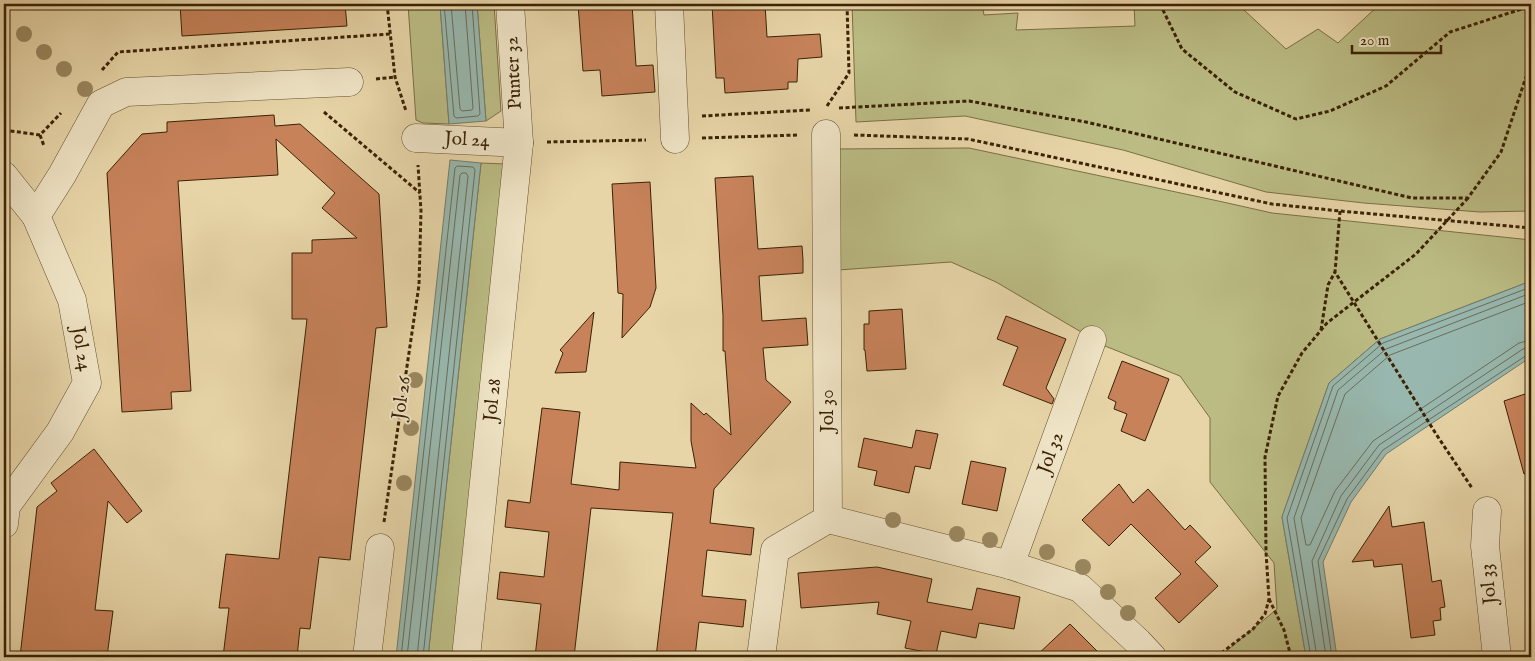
<svg xmlns="http://www.w3.org/2000/svg" width="1535" height="661" viewBox="0 0 1535 661" font-family="'IM FELL English',serif">
	<rect width="100%" height="100%" fill="#e7d5a8"/>
	<filter id="stains"><feTurbulence type="fractalNoise" baseFrequency=".004" numOctaves="4"/><feColorMatrix values="0 0 0 0 .2 0 0 0 0 .09 0 0 0 0 .02 0 0 0 .5 -.17"/></filter>
	<radialGradient id="worn" r=".72"><stop offset=".6" stop-color="#630" stop-opacity="0"/><stop offset="1" stop-color="#630" stop-opacity=".3"/></radialGradient>
	<g fill="#bbbc84" stroke="#7b6f44">
		<path d="M408 4H440L449 124 423 123 416 120Z"/>
		<path d="M477 4H494L501 111 486 121Z"/>
		<path d="M852 4H982L984 15 1018 13 1016 30 1135 26 1134 4H1241L1244 10 1286 49 1318 29 1338 43 1380 4H1531V211L1480 212 1364 203 1266 192 1123 150 965 116 856 122Z"/>
		<path d="M969 148 1223 202 1272 213 1531 240V281L1380 339 1329 383 1282 517 1306 657H1219L1277 609 1274 563 1210 482V418L1180 376 1105 346 996 282 951 262 838 270 835 149Z"/>
		<path d="M481 163 505 164 464 657H428Z"/>
	</g>
	<g fill="#98b8af" stroke="#737c6b">
		<path d="M440 4H477L486 121 449 124Z"/>
		<path d="M450 160 481 163 428 657H396Z"/>
		<path d="M1531 281V357L1386 454 1351 502 1323 562 1337 657H1306L1282 517 1329 383 1380 339Z"/>
	</g>
	<g fill="none" stroke-linecap="round" stroke-linejoin="round">
		<g stroke="#6a6d5a" stroke-width="1">
			<path d="M444 4 454 116 456 118 478 116 480 114 472 4"/>
			<path d="M451 4 460 109 462 111 472 110 473 108 465 4"/>
			<path d="M1531 301 1390 355 1345 394 1301 518 1306 545H1310L1335 491 1373 441 1519 343 1531 340"/>
			<path d="M401 657 455 168 457 166 473 167 475 170 423 657"/>
			<path d="M407 657 460 175 462 173H466L468 176 417 657"/>
			<path d="M1311 657 1287 518 1333 386 1383 343 1531 287"/>
			<path d="M1317 657 1294 518 1338 390 1386 349 1531 293"/>
			<path d="M1326 657 1312 561 1341 496 1379 445 1523 349 1531 347"/>
			<path d="M1332 657 1318 561 1347 499 1383 450 1527 355 1531 354"/>
		</g>
	</g>
	<g fill="#c7825a" stroke="#3b2205">
		<path d="M180 4H345L347 26 182 36Z"/>
		<path d="M578 4H632L636 66 653 65 655 92 602 96 600 70 583 71Z"/>
		<path d="M712 4H765L767 37 820 34 822 57 798 59 797 82H788V89L725 93 724 78H716Z"/>
		<path d="M274 115 275 126 300 124 379 194 387 327 376 328 350 560 319 557 310 629 300 628 297 657H223L229 608H219L226 554 279 559 307 319H292V253H312V240L357 238 322 208 335 193 276 139 278 175 178 181 191 391 171 392 172 409 122 412 107 173 142 134 167 132V122Z"/>
		<path d="M753 176 758 249 802 246 803 260V273L759 276 762 321 806 318 808 345 763 348 766 380 791 402 714 489 710 523 754 528 751 555 707 550 702 596 746 600 743 627 699 622 695 657H656L673 513 591 508 574 657H535L541 604 497 599 500 572 544 577 549 532 505 527 508 500 530 503 542 408 580 412 571 484 619 490 620 462 696 468 691 441V403L704 415 706 413 731 435 725 351H723V316L715 178Z"/>
		<path d="M650 182 656 288 650 307 622 338 623 294 618 293 612 184Z"/>
		<path d="M902 309 906 369 867 371 865 350H864V324H869V311Z"/>
		<path d="M594 312 586 372 555 373 563 353 560 350Z"/>
		<path d="M1006 316 1066 339 1046 388 1054 399 1052 404 1003 385 1018 347 997 339Z"/>
		<path d="M1122 361 1169 379 1145 441 1121 431 1127 414 1114 409 1116 402 1108 398Z"/>
		<path d="M1531 392V473L1524 474 1504 401Z"/>
		<path d="M916 430 938 434 930 469 915 466 909 493 874 485 877 471 858 467 864 438 912 448Z"/>
		<path d="M94 449 142 511 127 523 108 501 95 610 113 611 107 657H20L37 507 57 491 51 483Z"/>
		<path d="M971 461 1006 468 997 511 962 504Z"/>
		<path d="M1119 484 1133 503 1148 489 1185 530 1190 525 1211 547 1195 562 1218 586 1179 623 1155 598 1181 574 1131 524 1109 546 1082 520Z"/>
		<path d="M1389 506 1392 527 1424 522 1432 582 1441 580 1445 607 1440 608 1441 620 1433 621 1435 635 1411 638 1402 564 1374 567 1373 560 1352 562Z"/>
		<path d="M877 567 932 579 927 602 972 610 977 588 1020 597 1014 629 979 623 976 638 941 631 936 654 905 648 911 621 877 614 879 602 801 608 798 573Z"/>
		<path d="M1070 624 1103 657H1035Z"/>
	</g>
	<g fill="none" stroke-linecap="round" stroke-linejoin="round">
		<defs>
			<g id="minor">
				<path d="M669 4 675 139"/>
				<path d="M416 138 519 143"/>
				<path d="M4 176 36 216"/>
				<path d="M1487 511 1485 546 1497 657"/>
				<path d="M828 519 1010 565 1080 588 1138 642 1152 657"/>
				<path d="M4 524 6 506 60 432 87 383 72 300 36 216 62 175 101 104 126 92 349 82"/>
				<path d="M1010 565 1092 340"/>
				<path d="M367 657 380 548"/>
				<path d="M466 657 519 143 510 4"/>
				<path d="M761 657 775 550 828 519 826 134"/>
			</g>
		</defs>
		<use href="#minor" stroke="#664f2e" stroke-width="29"/>
		<g stroke="#3b2205" stroke-width="3" stroke-dasharray="4 2.5" stroke-linecap="butt">
			<path d="M387 4 395 77 406 111"/>
			<path d="M1010 4 1013 7 1090 4"/>
			<path d="M1160 4 1182 49 1235 92 1296 119 1330 111 1386 86 1450 32 1531 6"/>
			<path d="M102 70 118 52 390 34"/>
			<path d="M376 79 395 77"/>
			<path d="M827 106 849 73 847 4"/>
			<path d="M839 108 969 101 1086 122 1412 198H1468L1501 152 1531 62"/>
			<path d="M324 112 420 193"/>
			<path d="M702 116 810 110"/>
			<path d="M4 130 40 135 61 113"/>
			<path d="M40 135 44 146"/>
			<path d="M854 135 968 139 1272 204 1340 211 1531 228"/>
			<path d="M702 138 798 135"/>
			<path d="M547 142 646 140"/>
			<path d="M1340 211 1335 272 1436 434 1472 488"/>
			<path d="M1321 330 1328 285 1335 272"/>
			<path d="M384 522 419 285 421 211 418 165"/>
			<path d="M1269 599 1284 630 1291 657"/>
			<path d="M1216 657 1253 629 1265 614 1269 599 1266 552 1265 457 1278 396 1302 353 1327 323 1416 254 1468 198"/>
		</g>
		<use href="#minor" stroke="#efe4c6" stroke-width="28"/>
	</g>
	<g fill="#9a8760">
		<circle cx="24" cy="34" r="8"/>
		<circle cx="44" cy="52" r="8"/>
		<circle cx="64" cy="69" r="8"/>
		<circle cx="85" cy="89" r="8"/>
		<circle cx="415" cy="380" r="8"/>
		<circle cx="411" cy="428" r="8"/>
		<circle cx="404" cy="483" r="8"/>
		<circle cx="893" cy="520" r="8"/>
		<circle cx="957" cy="534" r="8"/>
		<circle cx="990" cy="540" r="8"/>
		<circle cx="1047" cy="552" r="8"/>
		<circle cx="1083" cy="567" r="8"/>
		<circle cx="1108" cy="592" r="8"/>
		<circle cx="1128" cy="613" r="8"/>
	</g>
	<g text-anchor="middle" dominant-baseline="central" stroke-width="4" stroke-linejoin="round" paint-order="stroke">
		<g font-size="19" fill="#3b2205" stroke="#efe4c6">
			<text transform="translate(514 73) rotate(-93)">Punter 32</text>
			<text transform="translate(467 140) rotate(3)">Jol 24</text>
			<text transform="translate(81 349) rotate(80)">Jol 24</text>
			<text transform="translate(402 398) rotate(-82)">Jol 26</text>
			<text transform="translate(493 400) rotate(-84)">Jol 28</text>
			<text transform="translate(828 411) rotate(-90)">Jol 30</text>
			<text transform="translate(1051 453) rotate(-70)">Jol 32</text>
			<text transform="translate(1489 584) rotate(-96)">Jol 33</text>
		</g>
	</g>
	<rect width="1535" height="661" fill="none" stroke="#e7d5a8" stroke-width="20"/>
	<rect x="5" y="5" width="1525" height="651" fill="none" stroke="#3b2205" stroke-width="2.5"/>
	<rect x="10" y="10" width="1515" height="641" fill="none" stroke="#3b2205"/>
	<path d="M1352 45v8h89v-8" fill="none" stroke="#3b2205" stroke-width="2.5"/>
	<text x="1360" y="45" font-size="15" fill="#3b2205" stroke="#efe4c6" stroke-width="4" paint-order="stroke">20 m</text>
	<rect width="100%" height="100%" filter="url(#stains)"/>
	<rect width="100%" height="100%" fill="url(#worn)"/>
</svg>
